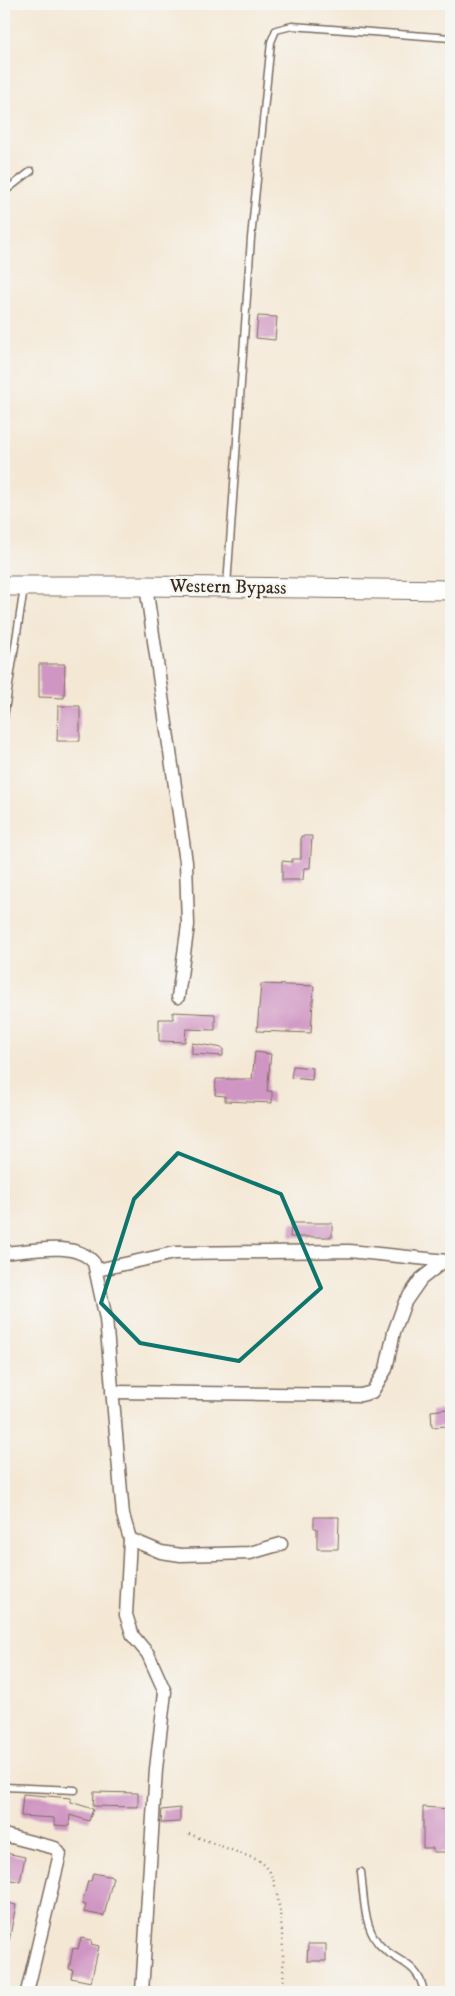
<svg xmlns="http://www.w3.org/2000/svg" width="455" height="1996" viewBox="0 0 455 1996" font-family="'IM FELL DW Pica',serif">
	<rect width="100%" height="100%" fill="#f6f6f2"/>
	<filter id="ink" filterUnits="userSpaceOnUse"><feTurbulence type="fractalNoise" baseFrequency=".02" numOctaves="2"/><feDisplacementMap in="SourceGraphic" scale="10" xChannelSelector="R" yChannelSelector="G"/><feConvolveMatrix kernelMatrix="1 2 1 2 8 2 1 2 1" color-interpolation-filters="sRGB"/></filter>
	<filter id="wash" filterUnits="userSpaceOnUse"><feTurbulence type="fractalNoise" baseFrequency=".0096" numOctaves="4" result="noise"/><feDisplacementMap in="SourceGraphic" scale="20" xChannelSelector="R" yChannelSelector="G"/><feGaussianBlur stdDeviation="1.12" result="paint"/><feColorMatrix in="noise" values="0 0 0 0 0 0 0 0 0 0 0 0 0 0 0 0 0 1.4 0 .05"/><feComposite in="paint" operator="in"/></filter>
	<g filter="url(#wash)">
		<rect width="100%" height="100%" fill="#f4e8d5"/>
		<g id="blocks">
			<g fill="#d096c3">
				<path d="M258 316 277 317 275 340 256 338Z"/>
				<path d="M39 664H65L64 698 39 697Z"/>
				<path d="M58 706H80V741H57Z"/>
				<path d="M301 836H312L310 868H304L303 880H282V861L292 862V859H301Z"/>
				<path d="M261 984 314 986 311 1033 257 1031Z"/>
				<path d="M173 1012 215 1014V1030L186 1029 185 1042 159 1041V1019H173Z"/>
				<path d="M192 1043 223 1048V1056L192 1054Z"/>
				<path d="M255 1052 271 1054 267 1091H272V1103L225 1101V1096L215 1095 216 1079H252Z"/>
				<path d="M293 1066 313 1068 312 1080 291 1078Z"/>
				<path d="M291 1223H332V1237H290Z"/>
				<path d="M447 1409 449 1426 432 1427 431 1411Z"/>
				<path d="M314 1517H339L338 1549H317V1528H314Z"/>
				<path d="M94 1792 138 1793V1807L93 1806Z"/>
				<path d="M23 1794 71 1798V1802L93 1809 89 1821 70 1815 69 1826 54 1825V1818L21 1816Z"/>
				<path d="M423 1807 451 1809V1848H448V1852H433V1848H423Z"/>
				<path d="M180 1808V1822L161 1823 162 1810Z"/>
				<path d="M6 1853 25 1857 20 1882 4 1878Z"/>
				<path d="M93 1873 113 1877 104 1916 84 1912 86 1905 82 1904 88 1881H91Z"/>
				<path d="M4 1902 16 1905 9 1941H4Z"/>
				<path d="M81 1938 92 1940 91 1944 99 1946 91 1982 71 1978 73 1970 69 1969 73 1948 78 1949Z"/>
				<path d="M308 1944H326V1961H307Z"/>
			</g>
		</g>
	</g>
	<g filter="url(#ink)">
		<use href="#blocks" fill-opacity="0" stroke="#7c6c5e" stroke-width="1"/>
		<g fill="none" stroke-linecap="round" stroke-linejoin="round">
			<defs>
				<g id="lane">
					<path d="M4 192 31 171"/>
					<path d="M227 586 251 238 271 42 276 30 292 26 451 38"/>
					<path d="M4 717 24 588"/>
					<path d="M4 1787 75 1790"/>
					<path d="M361 1872C364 1894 363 1925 378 1943 394 1963 418 1960 424 1992"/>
				</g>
				<g id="street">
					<path d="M146 586 186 862 188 925 178 997"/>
					<path d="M4 1253C30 1251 76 1240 94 1263L106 1319 123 1515 130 1539 161 1552 181 1555 250 1553 281 1544"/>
					<path d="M97 1270 174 1253 349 1251 447 1261"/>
					<path d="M112 1392 361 1395 372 1392 386 1369 394 1332 405 1302 421 1279 444 1261"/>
					<path d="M130 1539 126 1615 133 1636 148 1654 165 1692 156 1769 142 1992"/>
					<path d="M4 1835 55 1848 60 1854 27 1992"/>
				</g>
				<path id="primary" d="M4 586H146L451 590"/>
			</defs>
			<use href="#lane" stroke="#7c6c5e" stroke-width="9"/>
			<use href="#street" stroke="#7c6c5e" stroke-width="15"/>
			<use href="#primary" stroke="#7c6c5e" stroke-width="21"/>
			<path stroke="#7c6c5e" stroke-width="2.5" stroke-dasharray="1 4" stroke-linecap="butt" d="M189 1834 258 1860C264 1864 268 1868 271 1874 283 1901 284 1962 283 1992"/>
			<use href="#lane" stroke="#fff" stroke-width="6"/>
			<use href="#street" stroke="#fff" stroke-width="12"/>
			<use href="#primary" stroke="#fff" stroke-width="19"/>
		</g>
	</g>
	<path fill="none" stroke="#0f766e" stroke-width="4" stroke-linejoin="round" d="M178 1153 281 1194 321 1288 239 1361 140 1343 101 1303 134 1199Z"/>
	<g text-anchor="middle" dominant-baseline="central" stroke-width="5" stroke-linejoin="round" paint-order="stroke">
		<g font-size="19" fill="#3b2a1e" stroke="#f6f6f2">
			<text transform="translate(228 587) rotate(1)">Western Bypass</text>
		</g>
	</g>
	<rect width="455" height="1996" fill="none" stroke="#f6f6f2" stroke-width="20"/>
</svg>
